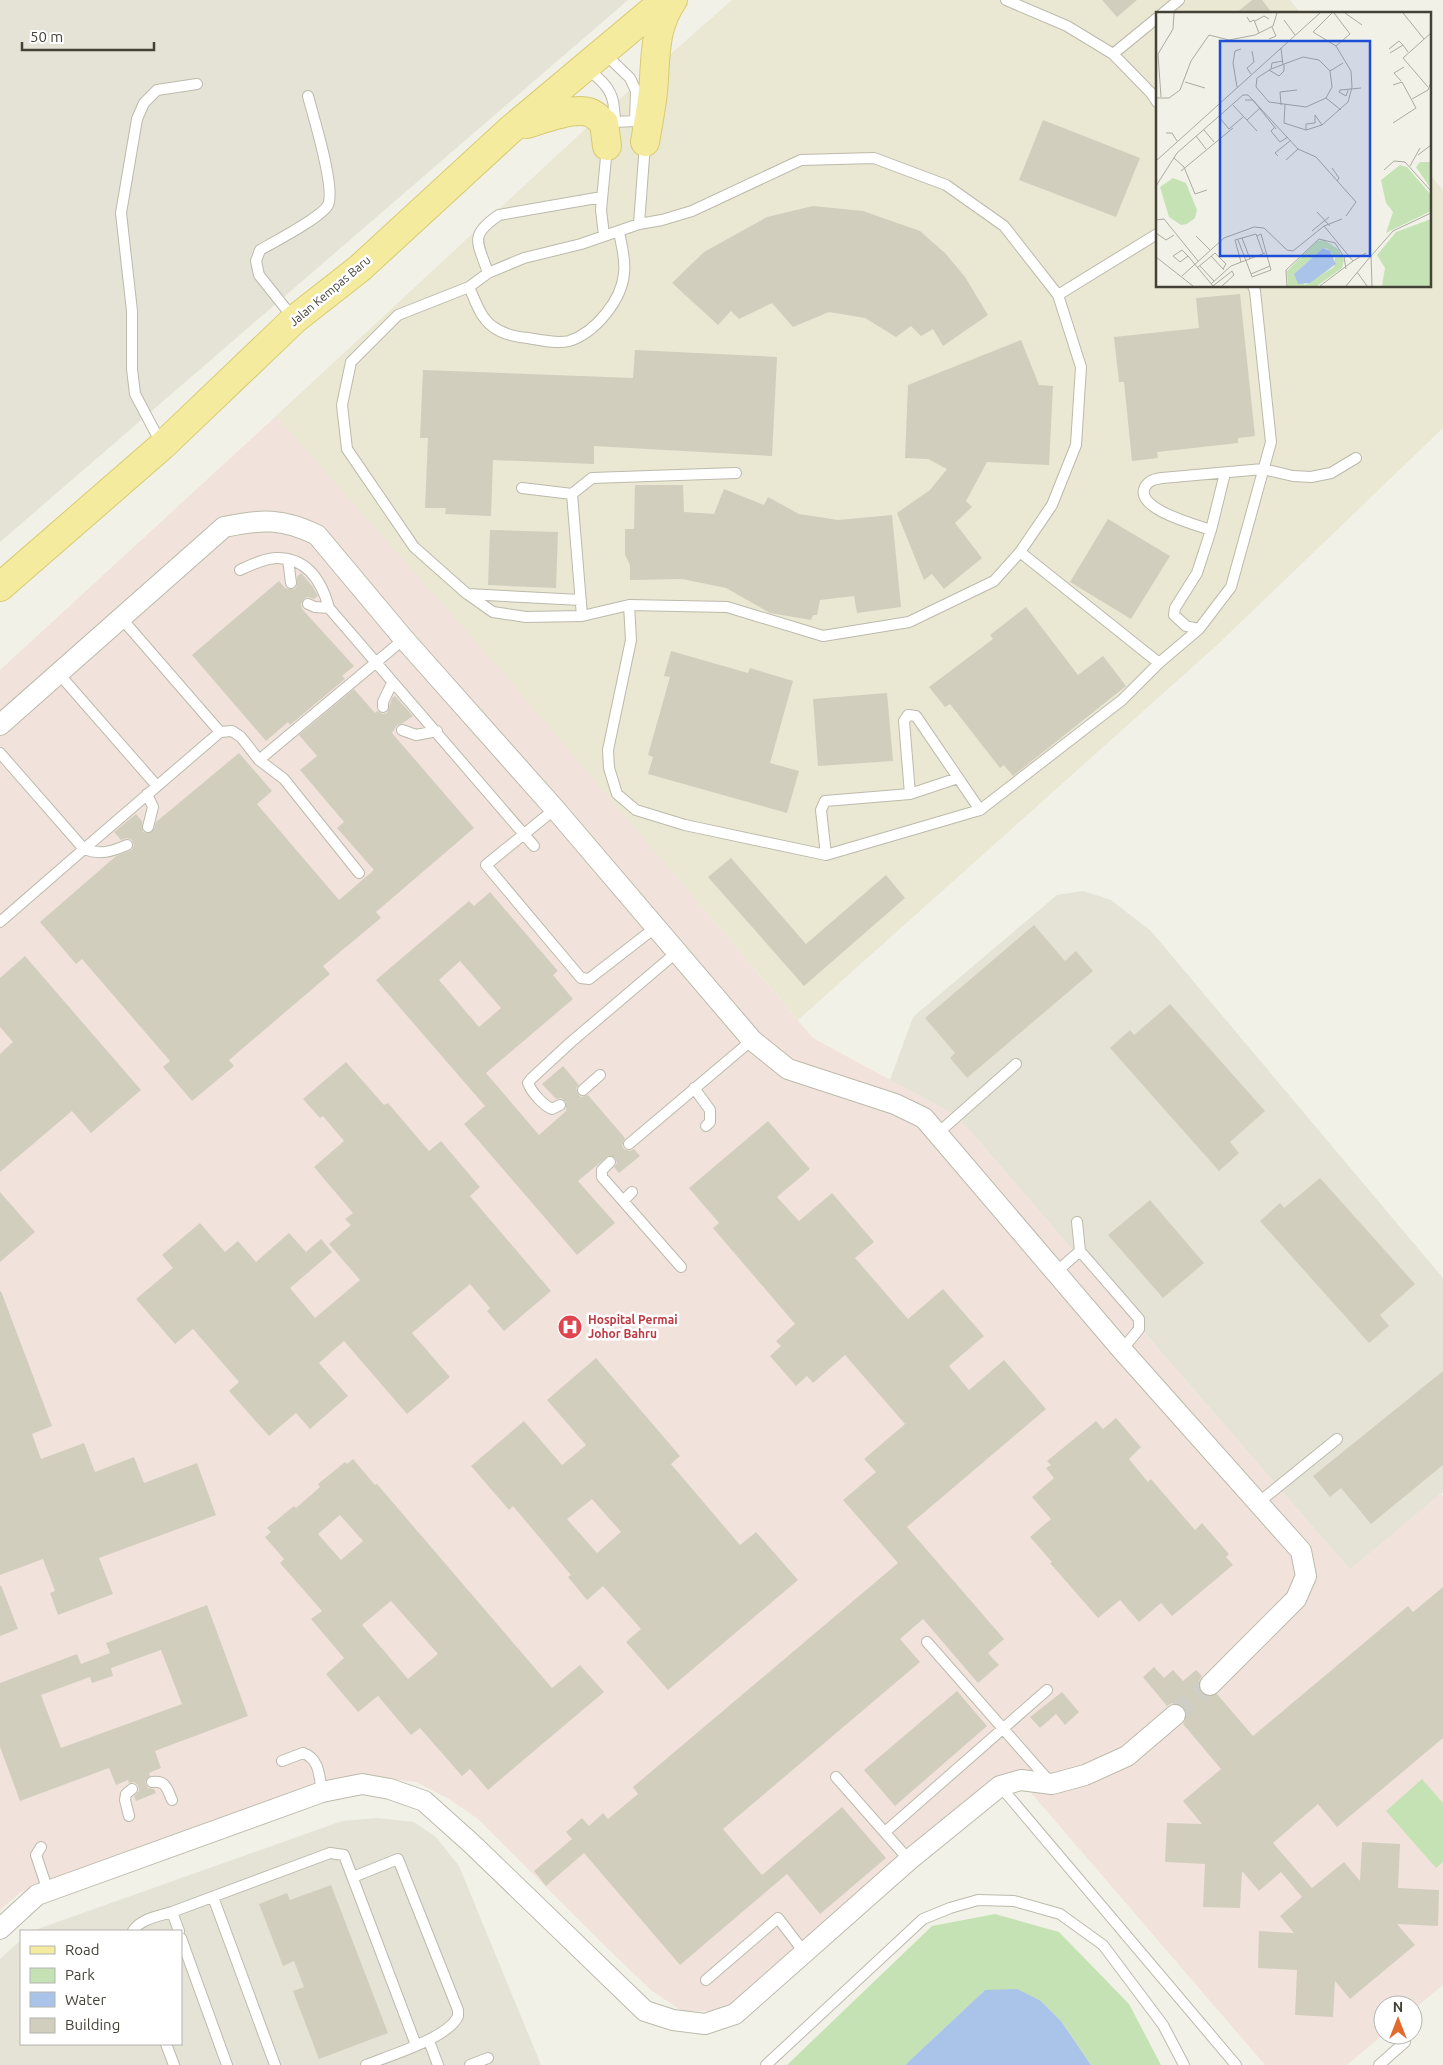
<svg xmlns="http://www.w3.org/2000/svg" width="1443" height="2065" font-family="Ubuntu,sans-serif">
<rect width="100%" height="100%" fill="#f2f1e8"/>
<path fill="#e5e3d6" d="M0 0H628L0 542Z
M1083 891 1111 900 1151 931 1443 1278V1492L1350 1570 957 1116 890 1080 913 1017 1057 895Z
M378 1818 414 1822 436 1837 459 1866 541 2065H0V1959L21 1940V2044H181V1931H32L342 1821Z"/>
<path fill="#eae7d3" d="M732 0H1290L1301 14H1157V286H1429V173L1443 190V428L1216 646 798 1020 535 711 276 416 582 132Z"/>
<path fill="#f1e3dc" d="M276 416 494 662 813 1038 957 1116 1350 1570 1441 1493 1443 1496V1985L1413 2010V2005H1383V2035L1347 2065H1265L1020 1780 725 2011H682L652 1991 611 1952 478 1819 449 1799 416 1782 372 1777 321 1782 21 1892 0 1910V670Z"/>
<path fill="#c5e2b5" d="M1422 1779 1443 1803V1862L1436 1868 1386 1811Z
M995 1914 1059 1932 1129 2004 1161 2065H1091L1061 2021 1041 2001 985 1990 905 2065H787L932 1926Z"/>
<path fill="#aac4e9" d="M1017 1989 1041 2001 1061 2021 1091 2065H905L985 1990Z"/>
<path fill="#d2cebe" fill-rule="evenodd" d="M1102 0H1137L1117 17Z
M1252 0H1262L1273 14H1235Z
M1043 120 1140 158 1116 217 1019 180Z
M813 206 863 211 920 231 946 254 965 277 988 315 943 346 933 329 921 336 911 326 896 337 865 318 829 312 793 327 772 303 739 319 731 311 718 325 672 283 704 252 767 217Z
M1240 294 1255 436 1238 438V443L1157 452 1158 458 1132 461 1124 382H1119L1114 337 1199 328 1196 298Z
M1021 340 1039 385 1053 386 1049 465 987 462 966 501 972 507 955 523 982 558 944 589 932 574 924 580 897 513 930 490 947 469 928 459 905 458 908 385Z
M635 350 777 357 772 456 594 446V464L493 460 491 516 445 514 446 508H425L428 438H420L423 370 633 378Z
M635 485H683L684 512 714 514 724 489 764 505 768 497 799 514 838 520 892 515 901 607 857 613 854 596 820 600 817 615H813L811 620 770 613 726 588 682 579 630 580V565L625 555V529H634Z
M1108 519 1170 556 1131 619 1070 582Z
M490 530 558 532 556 588 488 585Z
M301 573 313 587 318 596 314 599 308 597 304 599 301 604 302 609 354 666 342 676 345 679 290 725 288 722 266 741 192 655 279 581 285 588 295 589 297 585V577Z
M1026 607 1078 675 1103 656 1126 686 1013 776 1004 765 1000 768 950 704 945 707 929 687 993 639 990 635Z
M671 651 748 673 750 668 793 681 770 763 799 771 787 813 648 774 653 757 648 755 670 677 664 676Z
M354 689 375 713 377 711 383 714 387 713 392 698 395 696 413 716 403 723 397 725 392 733 474 828 376 912 381 918 323 966 330 974 229 1060 234 1066 192 1101 163 1067 170 1061 82 959 76 964 40 922 116 856 132 850 134 845 132 840 127 838 121 840 114 832 136 814 142 821 143 832 150 833 154 829 156 822 239 753 272 791 257 804 339 900 374 870 337 828 344 822 300 770 317 756 299 735Z
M887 693 893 761 818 766 813 699Z
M731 858 806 944 886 875 905 898 804 986 708 877Z
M490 892 558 971 553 975 573 999 486 1073 539 1135 566 1111V1102L561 1098 556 1099 542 1084 563 1066 579 1085 576 1088 578 1094 581 1097 588 1095 625 1138 622 1145 624 1149 630 1151 634 1149 640 1156 619 1173 614 1167 617 1163 615 1158 608 1156 578 1181 615 1223 577 1255 464 1124 485 1106 376 980 469 901 474 906ZM460 961 501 1008 479 1027 439 980Z
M1034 925 1065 961 1076 951 1093 971 967 1078 950 1058 955 1053 925 1018Z
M25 956 141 1090 91 1133 72 1111 0 1172V1054L13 1042 0 1027V978Z
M1170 1004 1265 1111 1230 1142 1239 1153 1219 1171 1110 1048 1130 1030 1134 1035Z
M346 1062 384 1105 388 1103 429 1151 441 1141 480 1187 470 1196 551 1291 504 1331 487 1311 490 1308 470 1284 412 1333 450 1377 407 1414 344 1341 319 1363 348 1396 310 1429 296 1413 269 1436 229 1391 239 1382 193 1329 175 1344 136 1299 173 1268 162 1255 200 1223 225 1252 238 1241 256 1262 289 1233 306 1252 321 1239 332 1252 290 1288 315 1318 360 1280 329 1244 351 1225 345 1219 353 1213 314 1167 344 1141 323 1116 320 1118 303 1099Z
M768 1121 810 1169 777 1197 799 1221 832 1193 874 1242 855 1258 908 1319 943 1289 984 1336 949 1366 969 1390 1004 1360 1046 1409 907 1527 1004 1639 988 1653 999 1665 978 1683 923 1619 900 1639 920 1662 723 1829 762 1875 842 1807 886 1858 820 1914 787 1874 680 1965 584 1853 546 1886 534 1871 572 1839 566 1832 582 1818 589 1826 603 1813 608 1819 638 1794 633 1787 898 1563 843 1500 876 1472 864 1459 905 1424 845 1355 813 1383 807 1376 796 1386 770 1356 781 1346 776 1341 795 1324 713 1228 719 1223 689 1188Z
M1320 1178 1415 1284 1380 1315 1389 1326 1369 1343 1260 1221 1280 1203 1284 1208Z
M0 1192 35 1232 0 1262Z
M1150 1200 1204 1263 1163 1298 1108 1235Z
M1 1291 52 1426 32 1434 41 1459 84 1443 95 1472 134 1457 144 1483 197 1463 216 1515 99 1558 113 1594 58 1615 50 1593 55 1591 43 1559 0 1575V1292Z
M596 1358 680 1456 671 1464 740 1545 756 1532 798 1580 668 1690 626 1642 641 1629 603 1586 587 1600 568 1577 571 1575 513 1506 509 1510 471 1466 524 1421 562 1465 586 1445 547 1400ZM592 1499 621 1532 597 1553 567 1519Z
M1443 1371V1465L1371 1524 1341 1488 1330 1497 1313 1476Z
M1116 1418 1141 1447 1129 1459 1148 1482 1151 1479 1195 1530 1202 1523 1229 1554 1226 1557 1233 1565 1172 1616 1161 1603 1139 1622 1120 1600 1098 1618 1050 1563 1052 1562 1030 1537 1051 1519 1032 1497 1054 1478 1046 1468 1051 1465 1047 1461 1096 1421 1103 1429Z
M353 1459 375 1485 377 1484 552 1688 580 1665 604 1692 488 1790 470 1769 462 1776 420 1728 411 1735 378 1696 358 1712 326 1674 344 1658 311 1619 322 1611 280 1563 284 1559 265 1537 271 1532 267 1528 294 1506 296 1508 320 1487 318 1484 345 1462 347 1464ZM340 1515 363 1541 341 1560 318 1534ZM391 1601 438 1654 408 1679 362 1625Z
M1 1585 18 1629 0 1636V1586Z
M1443 1587V1738L1337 1827 1318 1804 1273 1843 1312 1888 1344 1862 1360 1881 1362 1842 1400 1844 1398 1888 1439 1890 1438 1926 1397 1924 1415 1945 1350 1999 1335 1981 1333 2017 1295 2015 1297 1970 1258 1968 1259 1931 1294 1933 1280 1916 1302 1897 1281 1872 1259 1891 1242 1871 1240 1908 1203 1907 1205 1864 1165 1862 1167 1823 1202 1824 1183 1801 1221 1769 1183 1724 1186 1718 1184 1708 1178 1704 1172 1703 1167 1706 1143 1677 1154 1667 1164 1678 1173 1670 1183 1681 1196 1670 1202 1676 1198 1682 1201 1693 1207 1697 1217 1694 1253 1736 1408 1606 1413 1612Z
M207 1605 248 1716 155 1751 161 1768 149 1773 150 1776 145 1782 148 1788 154 1789 156 1793 136 1801 134 1796 139 1791 138 1785 134 1782 129 1783 128 1780 116 1785 109 1768 20 1801 0 1747V1683L77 1654 81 1664 110 1653 106 1643ZM161 1650 182 1704 61 1748 41 1695 90 1677 92 1683 113 1676 111 1668Z
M957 1691 987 1726 895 1806 864 1770Z
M1062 1692 1079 1712 1065 1725 1056 1714 1040 1728 1030 1717Z
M331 1885 388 2033 319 2059 293 1991 304 1987 294 1961 283 1966 259 1904 287 1893 290 1900Z"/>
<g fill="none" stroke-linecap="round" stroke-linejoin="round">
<path stroke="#cfcec5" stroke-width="20" stroke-dasharray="20 10" stroke-linecap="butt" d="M1175 1715 1210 1685"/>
<defs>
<path id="lane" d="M1006 0 1067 26 1113 54
M1162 14 1179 0
M1157 18 1113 54 1151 93 1157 102
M604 53 630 78 636 91 635 121
M586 67C601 81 613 88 614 109 615 117 616 121 611 128
M615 122 635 121 643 124V127
M874 158 946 185 1004 226 1058 295 1081 367 1076 445 1052 505 1020 552 994 581 909 622 823 636 727 607 629 605 582 616 526 617 493 612 466 593 414 547 347 449 342 405 351 362 398 315 469 287 488 273 524 258 581 244 639 224 662 220 692 211 801 160Z
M639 224 645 144
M604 235 601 210 607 147
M488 273C478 242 468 236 499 215L602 197
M469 287C475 300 480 317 492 326 502 334 516 337 528 338 540 340 557 344 569 341 595 333 622 300 624 273 626 260 621 244 619 231
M1058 295 1157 234
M294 319 259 275 256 261 260 250C274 242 322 217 328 205 336 188 313 116 308 96
M162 445 135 394 132 369V311L121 213 137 119 144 103 157 90 197 84
M1225 473 1211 530C1197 525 1134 509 1145 487 1149 480 1155 479 1162 478L1263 469 1293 476 1311 477 1331 473 1356 458
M522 488 572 494
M1020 552 1159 663
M288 559 291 583
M240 570C251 565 265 558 277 558 308 558 322 582 329 608L534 846
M467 594 581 600
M308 604 315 607 329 608
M629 605 631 640 608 750 609 768 617 794 636 810 685 825 826 855 980 810 1122 700 1159 663 1199 629 1231 587 1271 442 1255 291 1253 286
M582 616 572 494 592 478 736 473
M122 619 220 732
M1199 629 1186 626 1174 615 1175 608 1197 573 1211 530
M59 674 157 786
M383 707V702L392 683
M402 730 416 735 437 731
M0 753 84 849 220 732 232 731 241 737 259 760 284 779 359 873
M259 760 404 639
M147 794 153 807 148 827
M910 794 904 721 908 715 916 716 980 810
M555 809 486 865 581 978 589 979 656 927
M826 855 821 810 825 801 910 794 958 778
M0 922 84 849C100 855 111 852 127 845
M694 1088 710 1110V1122L706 1126
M583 1090 600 1075
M560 1105 552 1109C543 1105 532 1093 528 1083L531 1079 571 1042 677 952
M938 1133 1016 1064
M629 1144 752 1040
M610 1162 602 1170V1177L681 1267
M623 1201 632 1192
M1077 1222 1080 1251 1139 1319V1329L1122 1350
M1056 1272 1080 1251
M1258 1503 1337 1439
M927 1642 1050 1782
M282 1761 303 1753C320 1759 319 1776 322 1792
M836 1777 909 1860
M152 1782C166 1780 167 1789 172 1800
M1000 1786 1236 2065
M129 1816 125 1800 126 1794 132 1789
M885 1832 1047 1690
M41 1847 36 1855 48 1891
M353 1877 398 1859 458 2010V2016C449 2038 388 2056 366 2065
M213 1897 275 2065
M172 1912 179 1931
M133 1931C140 1919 159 1916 172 1912L330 1853 344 1855 416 2045
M181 1938 227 2065
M706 1980 778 1918 804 1952
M429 2041 438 2065
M166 2044 174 2065
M470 2065 488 2058
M766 2065 923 1919 950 1908 978 1900 1014 1901 1060 1914 1103 1945 1163 2025 1184 2065
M1379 2065 1405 2042"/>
<path id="street" d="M0 725 224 527C261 519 283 518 317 535L404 639 555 809 752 1040 788 1069 895 1104 924 1118 1122 1350 1301 1551 1306 1576 1296 1599 1210 1685
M0 1929 37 1895 322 1792 362 1784 390 1789 424 1801 472 1844 645 2011 673 2020 705 2024 735 2014 909 1860 1000 1786 1021 1780 1052 1784 1085 1775 1127 1756 1175 1715"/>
<path id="primary" d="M527 124C543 119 575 106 591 113 596 115 600 120 604 123L607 146
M645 142C648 125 651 109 653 92 656 60 653 28 673 0
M0 587 162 446 295 319 360 268 510 130 665 0"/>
</defs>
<use href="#lane" stroke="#bcbaab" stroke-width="12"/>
<use href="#street" stroke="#bcbaab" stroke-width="22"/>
<use href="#primary" stroke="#d7cb71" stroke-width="30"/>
<use href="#lane" stroke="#fff" stroke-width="10"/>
<use href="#street" stroke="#fff" stroke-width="20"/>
<use href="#primary" stroke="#f4eb9f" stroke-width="28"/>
</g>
<defs>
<symbol id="hospital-disc" viewBox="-11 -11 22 22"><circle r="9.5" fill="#e0444e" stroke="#fff"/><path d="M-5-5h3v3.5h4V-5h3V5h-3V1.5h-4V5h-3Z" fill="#fff"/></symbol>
</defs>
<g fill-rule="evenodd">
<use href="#hospital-disc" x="556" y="1313" width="28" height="28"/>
</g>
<g text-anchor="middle" stroke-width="5" stroke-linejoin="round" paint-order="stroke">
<g font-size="12" fill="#444237" stroke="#fff">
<text transform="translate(330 291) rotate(-40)" y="4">Jalan Kempas Baru</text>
</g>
<g font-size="12" font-weight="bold" fill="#be3a42" stroke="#fff" text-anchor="start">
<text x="588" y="1324">Hospital Permai<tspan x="588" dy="14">Johor Bahru</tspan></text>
</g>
</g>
<g transform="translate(1156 12)">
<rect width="275" height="275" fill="#f2f1e8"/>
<path d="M264 150H275V177L260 155ZM244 153 251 155 275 183V199L230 221 237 200 230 191 225 168ZM17 166 30 171 41 198 39 206 31 212 25 213 13 205 4 175ZM275 207V274H226L229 256 221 243 240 220ZM168 228 182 237 188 248 186 256 161 274H132L131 259 161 229ZM167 236 172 237 179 246 178 255 149 273 138 262Z" fill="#c5e2b5" fill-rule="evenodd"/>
<path d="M167 236 174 239 180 252 154 271 142 272 138 262Z" fill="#aac4e9"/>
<path fill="none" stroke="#acaba1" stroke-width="1" d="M176 1 157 20 180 34M189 1 206 13M247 1 268 27M91 5 94 10 98 8 103 21M128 8 139 23M99 9 108 4 113 7M113 27 120 24 116 15M125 36 127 53M233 37 243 29 247 33M234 41 247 33 252 40M147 45 163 48 174 59 176 75 170 86 150 95 113 90 100 75 101 66 115 57ZM115 57 116 51 127 49M113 58 123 64 128 59V53M174 59 187 51M95 62 91 56 98 50 96 39M245 69 238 61 248 55M29 70 49 76M237 73 246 70 260 96 237 111M81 75 77 51 79 39 85 37M272 75 247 46 275 21M192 78 190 84 183 80 184 78 205 76M5 85 2 42 17 17 18 1M0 86H13L24 78 35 49 53 23 73 28 99 23 117 14 121 1M170 86 185 98M256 87 272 78 275 70M89 88H97L120 117M129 92 128 111 150 118 166 113 192 90 196 75 195 59 180 34 194 22 178 1M77 93 101 119M125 93 124 80 141 78M63 105 73 117 87 105M91 108 104 96M159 111V103L166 113M119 115 115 119 124 130 132 125M48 118 58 130M150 118V112L159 111M10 121H16L21 129M40 124 50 137M262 143 275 133M122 144 119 141 135 128M18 146 28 155 39 182 51 178M130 148 142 137M0 149 164 1M254 154 264 136M176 156 183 166 181 169M228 158 238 149 249 150 275 179M25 159 77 116M0 174 21 141 87 83H92L142 137 160 145 200 190 190 204M161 200 174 214M0 208 8 207 42 249M168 214 197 249 210 241M156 219 173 205M0 221 10 228 18 223M40 224 54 238M101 224 105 222 115 258 96 265 95 262 114 254M86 226 94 247M82 228 95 262M32 244 24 250 17 244 26 238 32 244 57 274M55 244 68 258M0 245 37 274M85 250 79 228 100 222 107 241M44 254 58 269M41 256 59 241 70 252 67 257M201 260 211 274M26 264 68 226 98 215 108 216 131 238 137 239 168 214 186 207M55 272 75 254 109 241M57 274 76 259 78 263 66 274M131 274 130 258 163 227 179 231 188 245 190 257M164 274 197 249M190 274 214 245M216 274 215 244 237 219 275 201"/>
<path fill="#1d4ed8" fill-opacity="0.15" stroke="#1d4ed8" stroke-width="2.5" d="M64 29H214V244H64Z"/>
<rect width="275" height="275" fill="none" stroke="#444237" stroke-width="2.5"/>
</g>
<rect x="20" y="1930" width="162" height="115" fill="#ffffff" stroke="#b4b3af"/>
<rect x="30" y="1946" width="25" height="8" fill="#f4eb9f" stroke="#b4b3af"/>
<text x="65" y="1955" font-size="15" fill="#444237">Road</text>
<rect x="30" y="1968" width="25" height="15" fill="#c5e2b5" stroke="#b4b3af"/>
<text x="65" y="1980" font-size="15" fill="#444237">Park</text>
<rect x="30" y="1992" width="25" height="15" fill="#aac4e9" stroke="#b4b3af"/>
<text x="65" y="2005" font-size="15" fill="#444237">Water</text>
<rect x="30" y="2018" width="25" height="15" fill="#d2cebe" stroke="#b4b3af"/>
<text x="65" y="2030" font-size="15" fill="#444237">Building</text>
<g transform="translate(1398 2020)"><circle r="24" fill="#ffffff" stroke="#b4b3af"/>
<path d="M0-4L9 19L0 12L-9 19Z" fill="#e36a2d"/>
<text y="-8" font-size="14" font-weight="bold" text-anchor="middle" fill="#444237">N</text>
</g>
<path d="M22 42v8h132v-8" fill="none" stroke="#444237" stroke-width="2.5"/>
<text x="30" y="42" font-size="15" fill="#444237" stroke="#ffffff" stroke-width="4" paint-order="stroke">50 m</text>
</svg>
